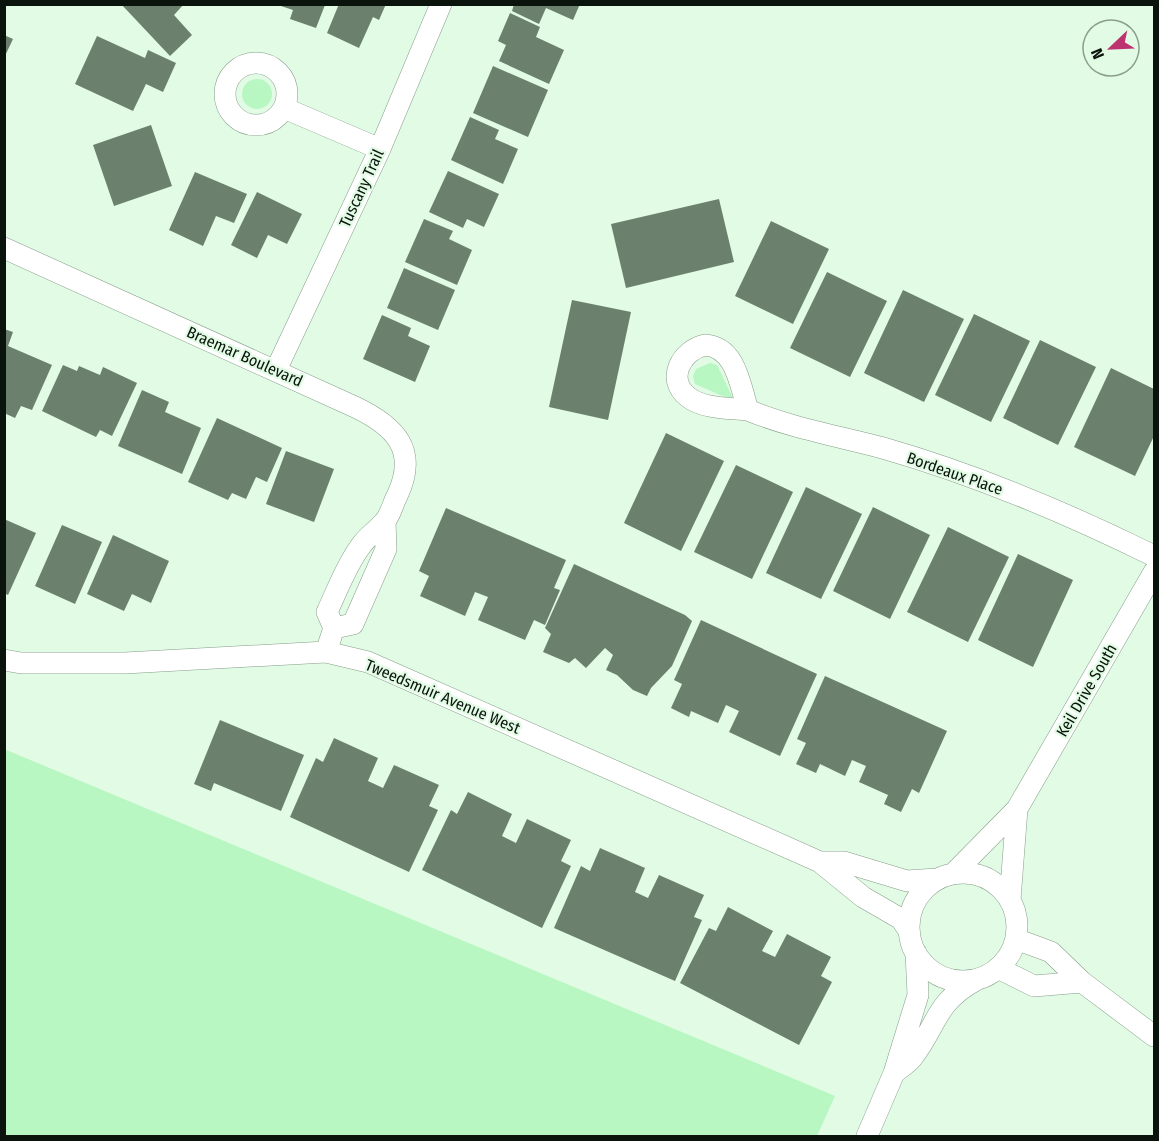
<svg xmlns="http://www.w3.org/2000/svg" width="1159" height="1141" font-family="'Fira Sans Condensed',sans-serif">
<rect width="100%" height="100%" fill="#e1fbe4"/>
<path fill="#b8f7c1" d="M242 94a15 15 0 1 1 30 0a15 15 0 1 1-30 0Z
M710 363 717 365 732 396V400L695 384 693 376 696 369Z
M4 749 835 1096 817 1136H5Z"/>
<path fill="#6b816e" d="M121 4H184L174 15 192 35 170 56Z
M339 4H386L379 20 373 17 359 48 327 33Z
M514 4H580L573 20 546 8 539 24 512 11Z
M278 5H325L316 28 290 19 293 10Z
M510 13 540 27 536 37 564 50 549 84 499 61 506 45 498 41Z
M4 35 13 39 4 58Z
M97 36 145 58 148 50 176 63 163 92 146 84 133 111 75 84Z
M493 66 548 90 528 137 473 113Z
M470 117 499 130 495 139 518 149 503 184 451 160Z
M151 125 172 186 114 206 93 145Z
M448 171 499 194 484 227 467 219 463 228 429 212Z
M195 172 247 194 234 223 216 216 203 246 169 230Z
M257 192 302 214 287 244 268 235 257 258 231 245Z
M719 199 734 262 626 288 611 224Z
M424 219 453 231 449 239 472 250 457 285 405 262Z
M771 221 829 249 793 324 735 296Z
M404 268 455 290 438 330 387 308Z
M827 272 887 301 850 377 790 348Z
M903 290 964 319 924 402 864 373Z
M572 300 631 312 608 420 549 407Z
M974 314 1030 341 991 422 935 395Z
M382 315 411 328 408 336 430 346 415 382 363 359Z
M4 329 13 332 8 346 52 365 32 410 21 406 15 418 4 413Z
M1040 340 1096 367 1058 445 1003 418Z
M63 365 77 371 79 366 100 375 103 367 137 383 112 436 100 430 96 437 42 411Z
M1111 368 1154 389V436L1135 476 1074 447Z
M142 390 169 402 165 412 201 428 182 474 118 446Z
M217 418 282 448 267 482 256 477 246 499 232 493 228 500 188 482Z
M666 433 724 461 681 551 624 523Z
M286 451 334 469 314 522 266 504Z
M736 465 793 492 752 579 694 552Z
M806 487 862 514 821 599 766 573Z
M873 507 930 535 890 619 833 591Z
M446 508 566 560 554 588 560 590 545 625 534 620 525 640 478 620 488 597 475 592 465 616 420 596 429 576 419 571Z
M4 519 36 533 8 595 4 593Z
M62 525 102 542 75 604 35 586Z
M948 527 1009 557 968 642 907 612Z
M113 535 169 561 151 603 132 594 124 611 87 594Z
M1018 554 1073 580 1033 667 978 640Z
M574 564 685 615 692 621 672 666 651 688 647 696 633 690 617 675 606 670 613 655 605 648 586 668 575 658 569 663 543 652 551 634 545 628Z
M701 620 817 674 780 756 729 732 739 711 726 705 718 723 691 711 689 717 671 708 682 684 674 680Z
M825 676 947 731 919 793 912 789 901 812 884 804 888 795 859 782 866 766 852 760 845 776 820 764 816 773 796 764 806 743 797 739Z
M220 720 304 755 281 811 214 783 211 791 194 784Z
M334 738 378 758 368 781 383 788 394 765 439 785 429 806 438 810 409 872 290 817 316 758 323 762Z
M468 792 512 814 502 836 516 843 527 819 571 840 561 861 571 866 542 928 422 870 451 810 457 814Z
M600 848 645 868 635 892 648 898 659 875 704 895 694 917 702 920 675 981 554 928 581 866 590 871Z
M728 907 773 931 762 951 775 957 787 934 831 957 821 976 832 982 799 1045 680 983 709 928 716 931Z"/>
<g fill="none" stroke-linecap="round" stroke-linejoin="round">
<defs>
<path id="minor" d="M225 94a31 31 0 1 1 62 0a31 31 0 1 1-62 0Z
M284 108 380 149
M4 248 355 407C395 426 419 450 397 496 393 503 391 514 385 521 378 530 367 536 360 547 346 566 337 591 327 612L334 628 326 652
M705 345C736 347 740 385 748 410 730 408 703 409 688 397 665 379 682 350 705 345Z
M276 370 380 149 441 4
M748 410C791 428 838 436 883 448 977 475 1067 513 1154 556
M334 628 353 624 386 549 385 521
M4 660 21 663H125L326 652 368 662 820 862 863 897 901 919 909 931
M820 862H844L907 881 937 879
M909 927a54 54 0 1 1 108 0a54 54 0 1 1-108 0Z
M953 874 1017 809 1154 572
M1010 900 1017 809
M1016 939 1051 952 1082 982 1154 1036
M998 968 1034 986 1082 982
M894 1073C900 1068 907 1064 912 1058 938 1025 934 1003 976 980
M867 1136 894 1073 918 995 916 953"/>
</defs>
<use href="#minor" stroke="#869d89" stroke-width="22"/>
<use href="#minor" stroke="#fff" stroke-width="21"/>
</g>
<g text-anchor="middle" stroke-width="4.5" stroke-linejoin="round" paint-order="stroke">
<g font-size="16" fill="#0a130c" stroke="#e1fbe4">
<text transform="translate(361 188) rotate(-65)" y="6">Tuscany Trail</text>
<text transform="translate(245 356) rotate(24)" y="6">Braemar Boulevard</text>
<text transform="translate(955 473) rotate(19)" y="6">Bordeaux Place</text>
<text transform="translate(1086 690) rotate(-60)" y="6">Keil Drive South</text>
<text transform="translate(443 696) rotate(23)" y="6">Tweedsmuir Avenue West</text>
</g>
</g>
<rect width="1159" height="1141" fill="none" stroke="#0a130c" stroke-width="12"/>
<g transform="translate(1111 48) rotate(247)"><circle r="28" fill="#e1fbe4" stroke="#8b9e8e" stroke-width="1.5"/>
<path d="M0-4.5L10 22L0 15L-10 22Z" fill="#bd336f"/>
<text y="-9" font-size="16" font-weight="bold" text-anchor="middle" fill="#0a130c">N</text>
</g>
</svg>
